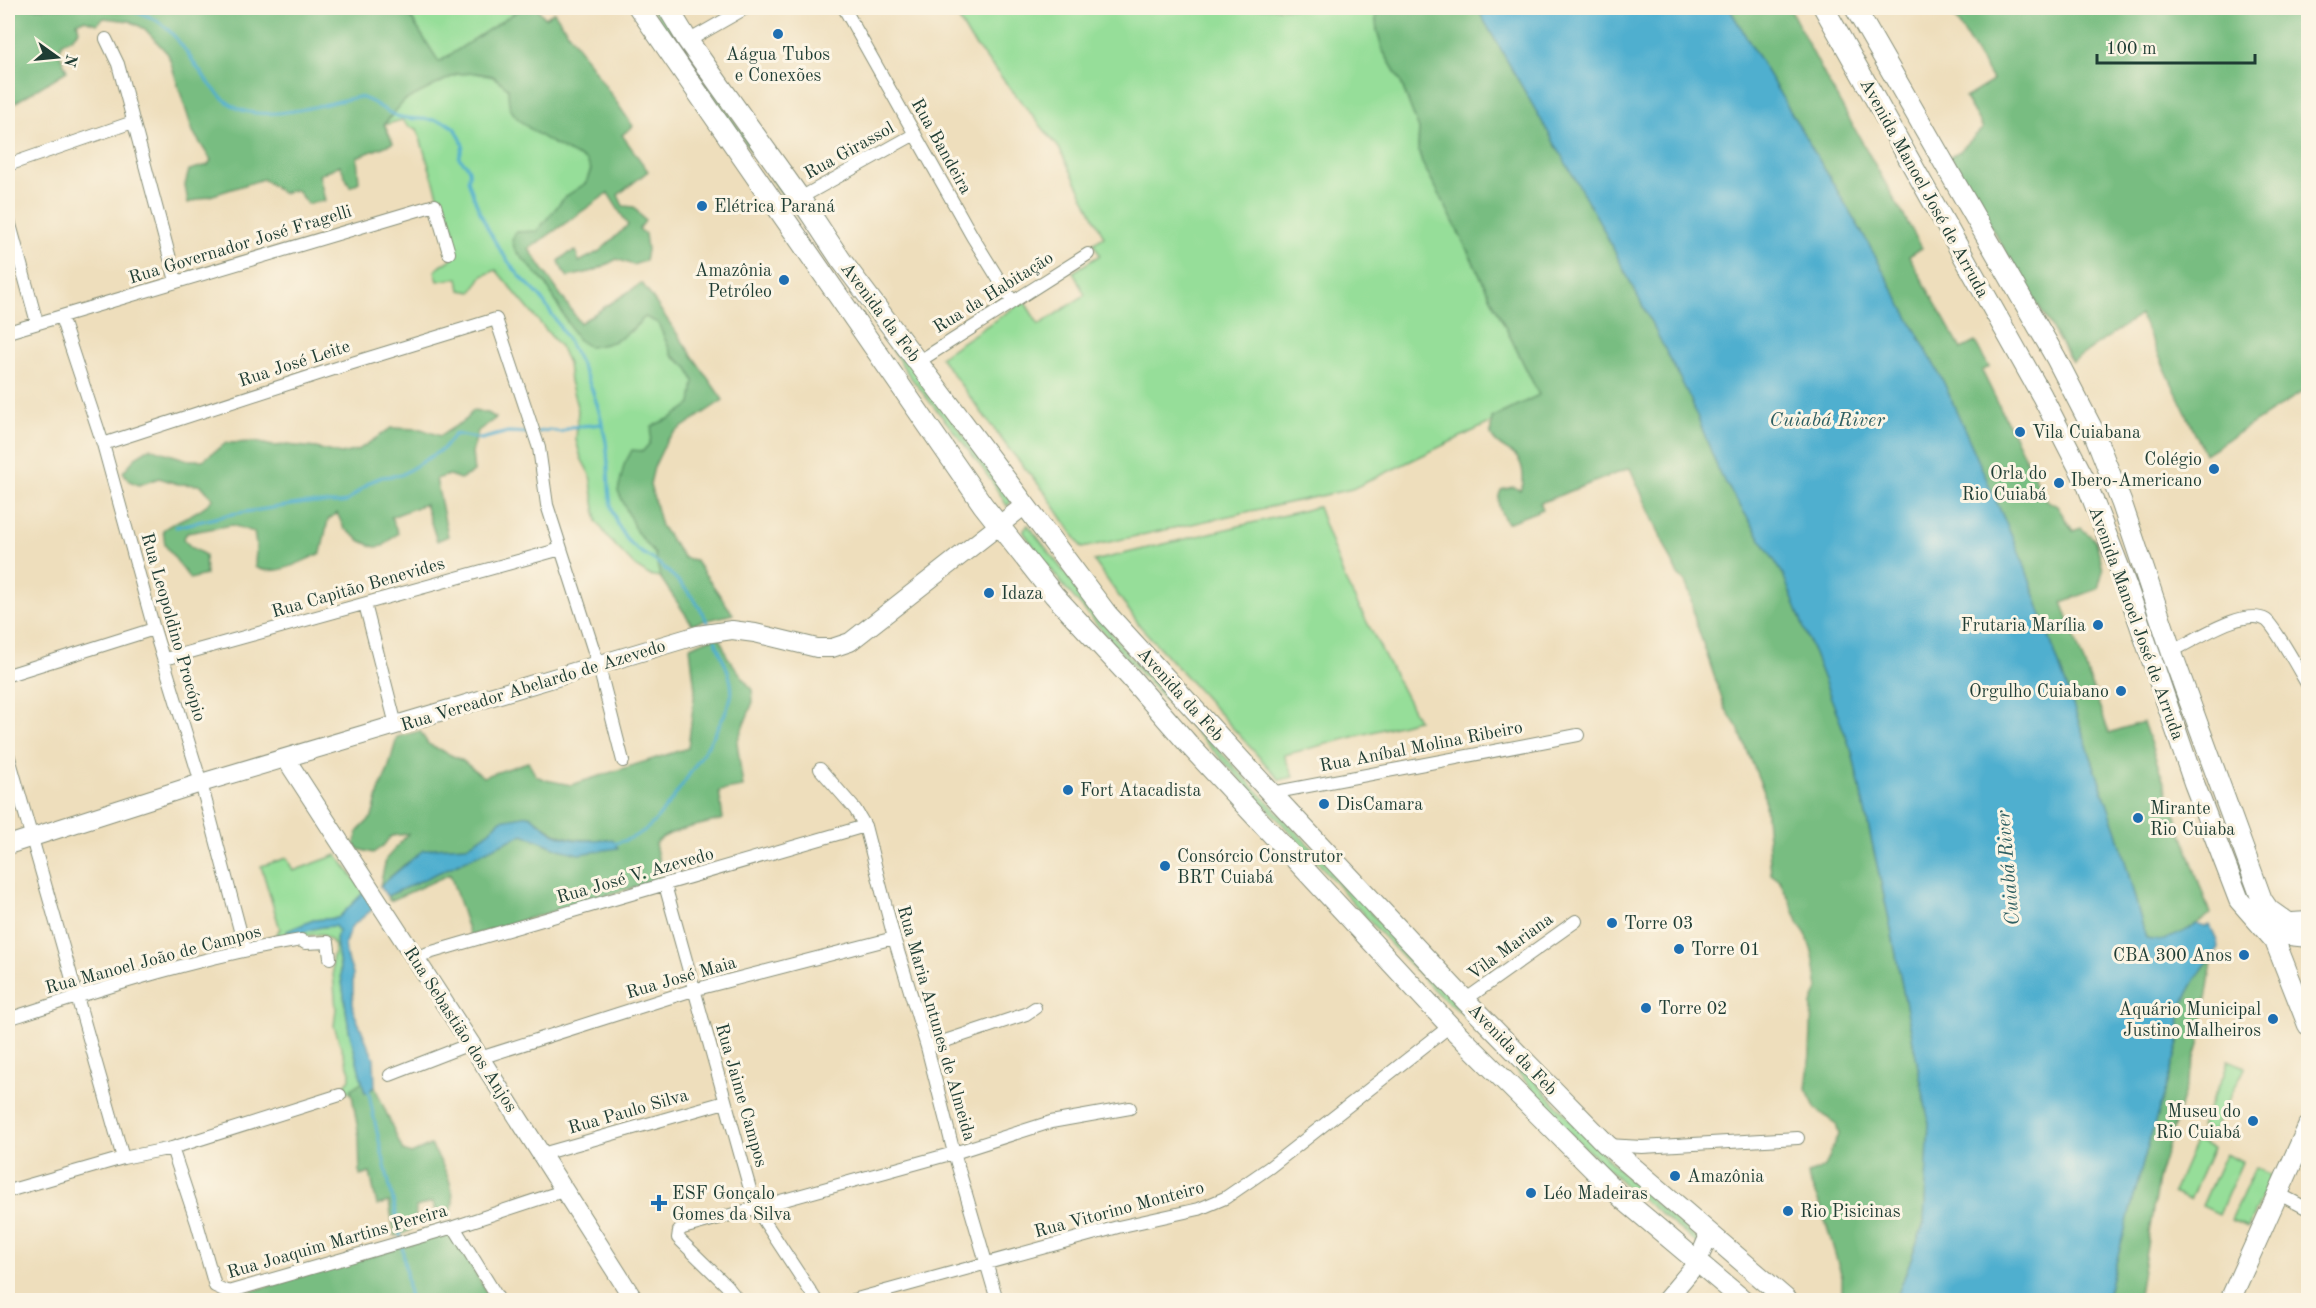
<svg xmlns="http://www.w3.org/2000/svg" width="2316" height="1308" font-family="'Old Standard TT',serif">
<rect width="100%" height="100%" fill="#fcf5e5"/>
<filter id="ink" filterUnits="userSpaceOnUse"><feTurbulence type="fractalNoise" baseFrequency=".0167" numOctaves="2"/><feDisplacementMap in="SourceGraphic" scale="12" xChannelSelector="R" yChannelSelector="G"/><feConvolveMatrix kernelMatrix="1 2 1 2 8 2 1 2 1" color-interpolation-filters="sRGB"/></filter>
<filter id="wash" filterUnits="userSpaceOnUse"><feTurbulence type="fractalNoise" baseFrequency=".008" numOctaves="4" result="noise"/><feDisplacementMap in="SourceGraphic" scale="24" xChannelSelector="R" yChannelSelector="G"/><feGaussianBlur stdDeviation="1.35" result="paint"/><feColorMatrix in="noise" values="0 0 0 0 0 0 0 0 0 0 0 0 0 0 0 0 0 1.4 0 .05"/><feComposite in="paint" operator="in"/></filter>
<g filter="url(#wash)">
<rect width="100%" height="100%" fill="#eedebc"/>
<path fill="#96de99" stroke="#5a8e66" stroke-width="1.5" d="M423 8H522L439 63 409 14Z
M651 8H658L763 164 1012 501 1007 506C981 460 944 421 912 379 896 358 885 335 869 314 795 213 722 111 651 8Z
M952 8H1375L1377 30 1383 51 1400 80 1419 129 1418 147 1422 163 1441 197 1539 395 1492 418V422L1352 489 1082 548 1044 491 1009 449 940 357 1024 301 1039 325 1085 295 1073 272 1100 255 1093 243 1104 237 1059 148 971 40Z
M476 73 493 77 508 88 510 108C536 130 554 147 586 160L591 169 586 183 565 197 537 232H517L516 250 546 284 568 324 630 332 645 317 658 322 672 355 688 368 694 381 692 404 671 418 653 426 650 443 643 451 636 531 655 554 660 577 649 575 635 566 610 540 597 522 590 475 581 458 576 440 578 410 570 381 568 363 561 348 496 270 482 276 472 292 460 290 458 278 438 281 435 271C442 264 449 262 456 255L453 228 448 212 440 201 417 129 409 127 402 120 384 125 404 101 457 74Z
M1318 507 1345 580 1418 720 1284 755 1293 777 1280 780 1140 626 1094 561Z
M1028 525 1129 656 1361 900C1402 955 1455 999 1502 1047 1546 1092 1586 1139 1631 1182 1653 1203 1677 1222 1700 1241L1699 1245 1624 1184 1560 1124 1533 1089 1505 1058 1463 1014 1438 994 1381 934 1307 850 1126 658 1062 584 1024 533V529Z
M337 855 364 892 338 918 313 920 290 938C306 930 318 926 336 926L338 930 336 940 349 1030 363 1081 351 1089 352 1094 346 1090 345 1085 350 1079V1072L334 1026 336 1009 332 961 335 946 331 940 321 934 279 939 276 934 280 929 261 866 287 858 293 871Z
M2228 1060 2245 1067 2213 1132 2200 1126 2224 1075Z
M2196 1140 2213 1148 2190 1200 2173 1193Z
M2225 1154 2242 1162 2219 1214 2202 1206Z
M2255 1168 2271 1175 2248 1227 2231 1220Z"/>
<path fill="#78bd81" stroke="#4c7d5a" stroke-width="1.5" d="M8 8H423L409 15 439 62 522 8H537L545 18 554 12 633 126 622 135 648 171 618 195 623 206 634 207 645 221 639 229 645 234 647 250 645 261 633 265 617 259 594 271 568 277 563 271 559 261 567 254 576 251 579 262 600 251 628 225 608 193 529 249 580 323 642 283 723 400 675 432 667 440 654 467 650 484 661 526 684 558 695 560 733 614 692 624 660 577 655 554 636 531 618 491 624 465 632 450 643 451 650 443 652 426 671 418 691 404 694 381 688 368 672 355 658 323 645 317C624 337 620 343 589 347L577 339 546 284 515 250 512 240 516 232 537 231 565 197 586 183 591 169 586 160C567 152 516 126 510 107 508 101 508 94 508 88L493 76 476 73 457 74 404 101 384 124 393 143 357 157 359 182 350 187 340 165 319 175 325 201 307 204 297 190 282 193 263 179 188 203 185 185 189 170 208 165 211 160 193 132 168 54 145 29 130 21 104 18 97 24 84 20 77 22 79 30 72 38 62 43 59 52 67 71 8 107Z
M1375 8H1477L1598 219 1690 398 1720 474 1783 574 1852 752 1889 919 1929 1123 1924 1223 1896 1300H1842V1277L1821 1207 1809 1180 1808 1174C1837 1165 1824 1156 1839 1134L1836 1124 1816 1109 1806 1089 1810 1054 1812 1004 1818 989 1813 955 1806 934 1799 924 1789 899 1779 880 1771 874 1764 792 1738 728 1725 708 1695 620 1690 594 1685 582 1678 575 1630 468 1540 503 1543 509 1507 523C1500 512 1495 502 1501 490L1513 487 1520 490C1524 485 1523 482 1523 476 1522 448 1502 454 1492 437 1489 432 1492 424 1492 418L1539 395 1441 197 1422 163 1418 147 1419 129 1400 80 1383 51 1377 30Z
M1729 8 1790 9 1826 78 1922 248 1909 256 1961 349 1975 342 1989 367 1982 371 2046 500 2057 506 2073 531 2081 528 2096 541 2103 570 2098 589 2062 602 2109 733 2143 722 2210 914C2192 927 2170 945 2146 939L2117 832 2024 564 1944 383 1863 234Z
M1949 8H2308V388L2205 454 2140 315 2072 362 1949 157 1960 151 1983 128 1965 98 1993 81Z
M472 411 488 413 496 418 478 431 472 453 474 472 460 479 449 475 436 479 448 536 437 541 425 504 391 517 398 533 383 546 375 547 361 541 344 528 337 513 328 520 321 553C302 561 275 578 255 567L256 545 254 532 232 525 187 533 183 539 191 547 205 555 206 575 190 579 165 545 163 530C179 518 199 514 213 499L201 485 178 484 159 478 139 485 129 481 123 472 137 456 150 448 188 460H203L226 443 255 442 273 446 287 445 316 448 341 454 358 450 391 428 421 429 440 436 467 419Z
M719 635 727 656 752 690 753 702 737 742 743 787 719 791 723 819C704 825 665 830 655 844L662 875 635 887 470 936 450 874 390 901 387 896 523 834 559 849 614 840C584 840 563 843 540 822L501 820 484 836 467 846 435 848 405 864 380 886 386 859 408 834 391 836 383 846 373 853 358 849 355 844 358 831 372 817 380 788 388 770 397 737 420 731 428 744 463 761 483 777 528 762 536 776 546 780 571 785 688 748 695 690 690 647Z
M2215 954 2212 962 2199 1044 2158 1179 2138 1300H2106L2146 1152 2179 1044 2180 1008 2195 980Z
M363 1081 365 1093 375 1087 403 1151 411 1154 431 1145C442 1163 467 1203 443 1221L438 1220 433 1202 416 1207C415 1229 416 1230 395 1236L389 1202 377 1205 370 1173 360 1176 359 1136 351 1089Z
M452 1232 491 1300H221Z"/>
<path fill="#50afcf" stroke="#387682" stroke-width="1.5" d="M1477 8H1729L1863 234 1944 383 2024 564 2117 832 2146 939C2162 943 2183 934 2196 924L2205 927 2210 925 2217 940 2218 948 2195 980 2180 1007 2179 1043 2146 1152 2106 1300H1896L1924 1223 1929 1123 1889 919 1852 752 1783 574 1720 474 1690 398 1598 219Z
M529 815C537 820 544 827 552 832 570 843 593 840 613 840L618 848 579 854 559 849 523 834 387 896 380 886 422 851 435 848 467 846 484 836 501 820Z
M364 892 374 908 351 927 345 943 346 954 353 974V1010L374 1059 375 1087 365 1093 349 1030 336 940 338 930 335 926C318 926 306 931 290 938L287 931 313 920 338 918Z"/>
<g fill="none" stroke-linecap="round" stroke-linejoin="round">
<path stroke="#50afcf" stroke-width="3" d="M119 8C131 11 144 13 154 19 192 40 208 110 255 113 290 116 325 103 359 97 374 100 383 111 397 116 422 124 455 109 463 146L459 158C467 165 472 169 468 180 479 215 495 247 519 275 526 283 535 290 541 298 557 321 573 347 585 373 595 394 602 419 606 442 611 478 603 506 626 538 635 551 646 554 658 563 678 579 699 601 709 626
M538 432 550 430 561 432 571 427 602 424
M176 527 232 514 305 503H339L346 502 370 482 382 477 401 475 443 449 455 434 481 439 508 432 531 433
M613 844C626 841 640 835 650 826 670 807 725 724 731 697 735 679 721 657 715 640
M368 1088C377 1139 392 1188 401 1239
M402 1246 410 1300"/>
</g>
</g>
<g filter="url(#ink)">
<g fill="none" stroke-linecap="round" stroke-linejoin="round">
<defs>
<path id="street" d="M844 8 972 236 1012 301
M106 39 118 64 176 281
M688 41 746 8
M8 165 133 122
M800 198 915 134
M8 217 37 323
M61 317 103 444 154 629 201 783 245 949
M8 332 435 205 449 253
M918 362 1088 254
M103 444 346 365 496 319 539 448 547 505 599 667 623 761
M365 604 396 725
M2172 651C2194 641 2243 607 2266 620 2275 626 2301 674 2308 686
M165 659 561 549
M8 675 154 629
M8 754 123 1158
M820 769 855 809 865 826 894 938 927 1047 954 1153 997 1300
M1271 793 1578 735
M665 885 755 1207 816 1300
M415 957 865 826
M1465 1000 1576 921
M8 1019C104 988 201 956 301 940L305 943 328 942 330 958
M927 1047 1026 1014 1035 1008
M480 1058 693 990 894 938
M390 1075 470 1044
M1607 1145 1642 1147 1798 1138
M172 1148 340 1095
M542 1154 725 1102
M8 1191 123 1158 172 1148 197 1223 215 1286 228 1292 454 1227 563 1191
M2279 1194 2308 1209
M454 1227 499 1300
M738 1300 726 1285 678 1238 679 1231 683 1228 954 1153 1051 1122 1130 1108
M853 1300 1118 1227 1199 1209 1225 1198 1270 1167 1450 1026"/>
<path id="secondary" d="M286 759 480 1058 634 1300
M8 845 201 783 698 635 732 630 755 633 817 648H832L850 642 1025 505
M1666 1300 1697 1263 1709 1235"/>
<path id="primary" d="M639 8 983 505 1054 595 1130 677 1191 747 1450 1026 1623 1199 1743 1300
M668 8 688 41 800 198 841 260 1107 614 1271 793 1465 1000 1606 1144 1787 1300
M1824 8 2042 396 2086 482 2128 590 2194 783 2239 900 2275 941 2308 1025
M1855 8 2056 358 2092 428 2122 504 2174 659 2262 900 2269 910 2286 922
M2275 924 2308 922
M2269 933 2308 937
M2230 1300 2308 1127"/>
</defs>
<use href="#street" stroke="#868e78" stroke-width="14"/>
<use href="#secondary" stroke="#868e78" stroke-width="20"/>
<use href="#primary" stroke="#868e78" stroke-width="22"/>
<use href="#street" stroke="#fff" stroke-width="12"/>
<use href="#secondary" stroke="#fff" stroke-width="18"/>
<use href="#primary" stroke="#fff" stroke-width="20"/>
</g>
</g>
<g fill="#1f6fb2" stroke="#fcf5e5" stroke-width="2">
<circle cx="778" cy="34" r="6"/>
<circle cx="702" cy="206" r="6"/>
<circle cx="784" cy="280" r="6"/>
<circle cx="2020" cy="432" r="6"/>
<circle cx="2214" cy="469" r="6"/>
<circle cx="2059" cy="483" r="6"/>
<circle cx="989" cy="593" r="6"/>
<circle cx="2098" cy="625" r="6"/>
<circle cx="2121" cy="691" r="6"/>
<circle cx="1068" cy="790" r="6"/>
<circle cx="1324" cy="804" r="6"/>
<circle cx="2138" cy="818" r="6"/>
<circle cx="1165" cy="866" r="6"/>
<circle cx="1612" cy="923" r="6"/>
<circle cx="1679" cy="949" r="6"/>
<circle cx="2244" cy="955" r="6"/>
<circle cx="1646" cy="1008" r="6"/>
<circle cx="2273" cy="1019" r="6"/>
<circle cx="2253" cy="1121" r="6"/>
<circle cx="1675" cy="1176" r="6"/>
<circle cx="1531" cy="1193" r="6"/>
<path d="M656 1194h6v6h6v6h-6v6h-6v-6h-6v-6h6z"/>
<circle cx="1788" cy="1211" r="6"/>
</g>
<g text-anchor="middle" stroke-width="6" stroke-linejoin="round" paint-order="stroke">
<g font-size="18" fill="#1f3d34" stroke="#fcf5e5" text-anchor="start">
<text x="778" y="60" text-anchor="middle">Aágua Tubos<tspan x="778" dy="21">e Conexões</tspan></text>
<text x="714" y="212">Elétrica Paraná</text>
<text x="772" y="276" text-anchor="end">Amazônia<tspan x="772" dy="21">Petróleo</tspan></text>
<text x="2032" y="438">Vila Cuiabana</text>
<text x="2202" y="465" text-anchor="end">Colégio<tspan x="2202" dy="21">Ibero-Americano</tspan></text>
<text x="2047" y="479" text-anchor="end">Orla do<tspan x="2047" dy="21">Rio Cuiabá</tspan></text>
<text x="1001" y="599">Idaza</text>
<text x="2086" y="631" text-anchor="end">Frutaria Marília</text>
<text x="2109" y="697" text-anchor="end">Orgulho Cuiabano</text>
<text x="1080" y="796">Fort Atacadista</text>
<text x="1336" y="810">DisCamara</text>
<text x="2150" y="814">Mirante<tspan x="2150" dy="21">Rio Cuiaba</tspan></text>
<text x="1177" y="862">Consórcio Construtor<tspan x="1177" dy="21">BRT Cuiabá</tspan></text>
<text x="1624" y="929">Torre 03</text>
<text x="1691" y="955">Torre 01</text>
<text x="2232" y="961" text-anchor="end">CBA 300 Anos</text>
<text x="1658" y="1014">Torre 02</text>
<text x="2261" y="1015" text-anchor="end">Aquário Municipal<tspan x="2261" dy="21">Justino Malheiros</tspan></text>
<text x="2241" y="1117" text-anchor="end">Museu do<tspan x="2241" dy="21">Rio Cuiabá</tspan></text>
<text x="1687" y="1182">Amazônia</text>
<text x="672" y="1199">ESF Gonçalo<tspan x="672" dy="21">Gomes da Silva</tspan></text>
<text x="1543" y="1199">Léo Madeiras</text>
<text x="1800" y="1217">Rio Pisicinas</text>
</g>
<g font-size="18" fill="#1f3d34" stroke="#fcf5e5">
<text transform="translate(942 146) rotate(61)" y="6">Rua Bandeira</text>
<text transform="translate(849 150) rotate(-29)" y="6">Rua Girassol</text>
<text transform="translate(1925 188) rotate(61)" y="6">Avenida Manoel José de Arruda</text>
<text transform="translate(240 244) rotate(-17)" y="6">Rua Governador José Fragelli</text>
<text transform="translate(993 292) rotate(-32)" y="6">Rua da Habitação</text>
<text transform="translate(881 312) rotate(53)" y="6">Avenida da Feb</text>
<text transform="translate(294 363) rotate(-18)" y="6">Rua José Leite</text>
<text transform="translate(358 587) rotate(-16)" y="6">Rua Capitão Benevides</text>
<text transform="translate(2137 623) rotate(70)" y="6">Avenida Manoel José de Arruda</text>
<text transform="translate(174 627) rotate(74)" y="6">Rua Leopoldino Procópio</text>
<text transform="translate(533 685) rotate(-17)" y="6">Rua Vereador Abelardo de Azevedo</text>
<text transform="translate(1181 694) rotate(48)" y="6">Avenida da Feb</text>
<text transform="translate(1421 746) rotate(-11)" y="6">Rua Aníbal Molina Ribeiro</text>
<text transform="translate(635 875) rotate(-16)" y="6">Rua José V. Azevedo</text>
<text transform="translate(1510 946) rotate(-36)" y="6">Vila Mariana</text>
<text transform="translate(153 959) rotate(-15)" y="6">Rua Manoel João de Campos</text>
<text transform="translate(681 977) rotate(-16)" y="6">Rua José Maia</text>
<text transform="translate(937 1023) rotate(74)" y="6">Rua Maria Antunes de Almeida</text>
<text transform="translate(461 1029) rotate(57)" y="6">Rua Sebastião dos Anjos</text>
<text transform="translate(1513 1049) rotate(46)" y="6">Avenida da Feb</text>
<text transform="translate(742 1095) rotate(74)" y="6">Rua Jaime Campos</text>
<text transform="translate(628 1111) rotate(-16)" y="6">Rua Paulo Silva</text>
<text transform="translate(1119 1209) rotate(-15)" y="6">Rua Vitorino Monteiro</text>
<text transform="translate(337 1241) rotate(-16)" y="6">Rua Joaquim Martins Pereira</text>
</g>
<g font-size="20" font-style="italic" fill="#2e5f62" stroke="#fcf5e5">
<text x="1827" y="426">Cuiabá River</text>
<text transform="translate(2007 868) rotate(-95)" y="7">Cuiabá River</text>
</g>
</g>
<rect width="2316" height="1308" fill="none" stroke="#fcf5e5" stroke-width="30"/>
<g transform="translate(57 57) rotate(105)" stroke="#fcf5e5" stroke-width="4.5" paint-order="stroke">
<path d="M0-4.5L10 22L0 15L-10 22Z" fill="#1f3d34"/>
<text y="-9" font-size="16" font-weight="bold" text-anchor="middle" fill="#1f3d34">N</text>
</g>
<path d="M2097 54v9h158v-9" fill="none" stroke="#1f3d34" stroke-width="3"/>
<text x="2106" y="54" font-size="18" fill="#1f3d34" stroke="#fcf5e5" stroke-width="4.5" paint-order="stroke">100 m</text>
</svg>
